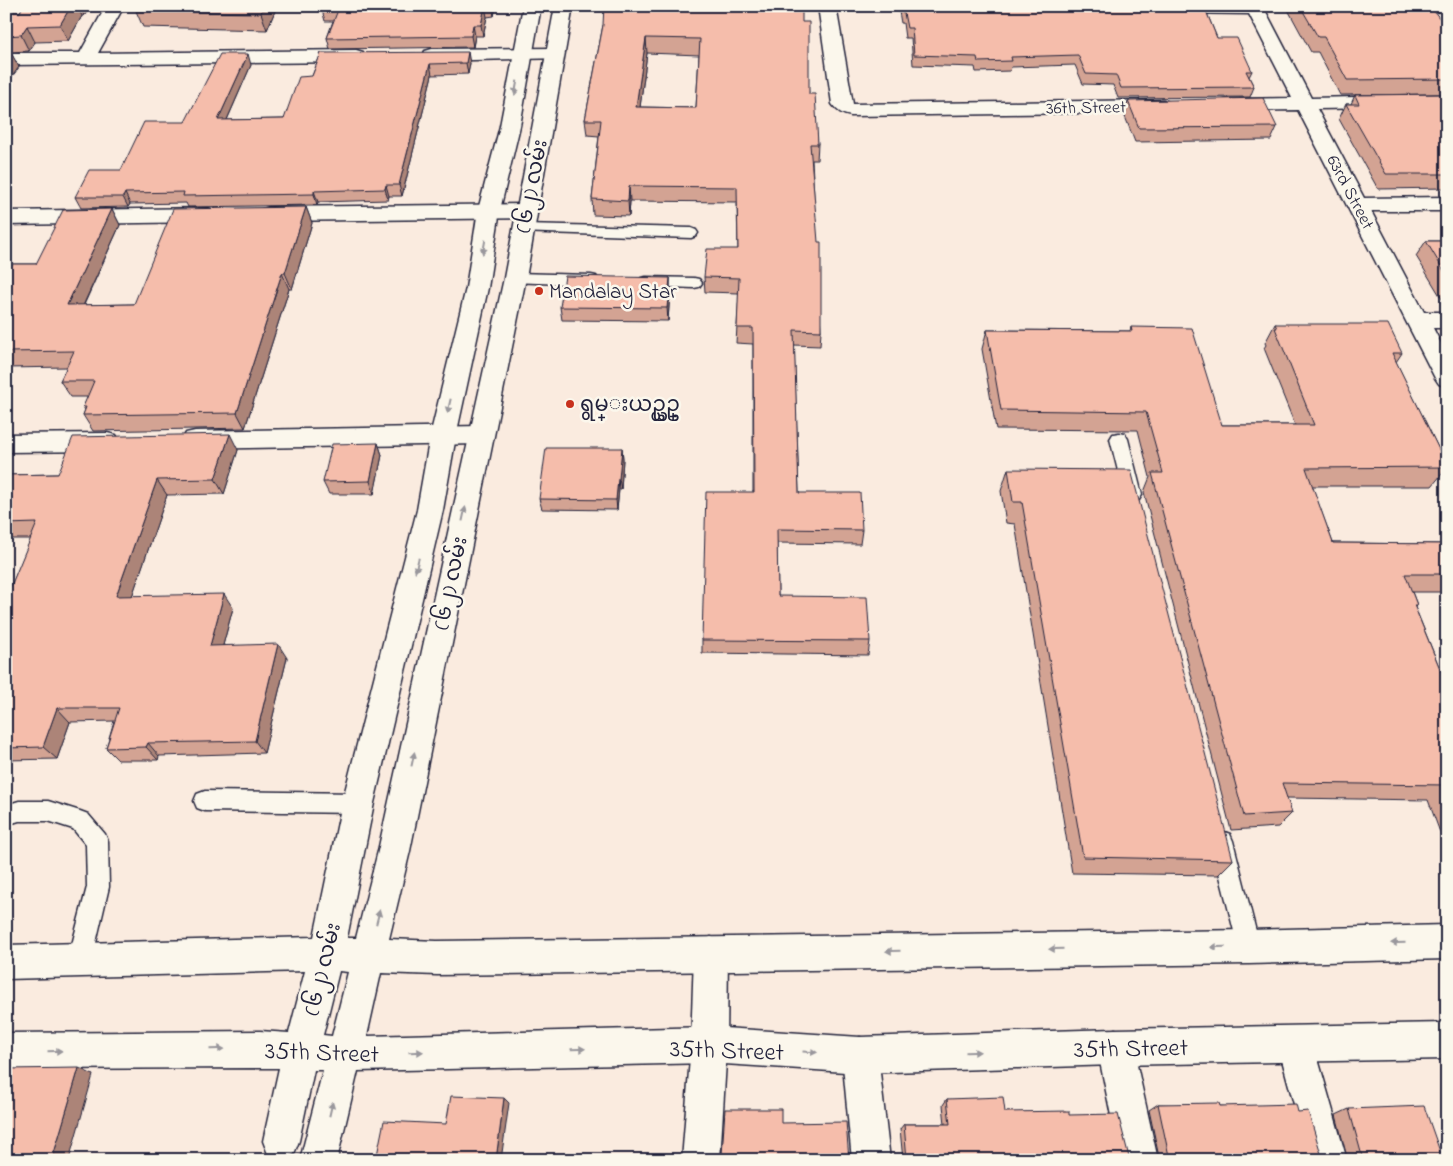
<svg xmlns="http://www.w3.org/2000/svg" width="1453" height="1166" font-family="'Indie Flower','Noto Sans Myanmar',sans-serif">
<rect width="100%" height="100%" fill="#faebdf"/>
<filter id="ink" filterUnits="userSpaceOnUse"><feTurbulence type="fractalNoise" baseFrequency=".02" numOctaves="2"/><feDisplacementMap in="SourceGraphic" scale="10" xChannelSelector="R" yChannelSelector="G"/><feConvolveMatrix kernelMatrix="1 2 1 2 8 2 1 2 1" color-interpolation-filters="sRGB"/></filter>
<g filter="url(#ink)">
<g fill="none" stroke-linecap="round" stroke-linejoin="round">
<defs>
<path id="service" d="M523 224 691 228 696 230 698 233 696 236 691 238 518 232 516 229 518 226Z
M515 273 591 275 596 276 599 280 596 284 591 285 510 282 507 278 510 274Z
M646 277 694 278 699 279 702 283 699 287 694 288 641 286 638 282 641 278Z
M1119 433 1125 434 1128 439 1142 495 1139 500 1133 502 1127 500 1124 495 1110 439 1113 434Z
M205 791 358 793 366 796 369 803 366 810 358 813 205 811 197 808 194 801 197 794Z
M19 801H48L80 811 88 814 105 834 108 841 109 887 92 960 88 968 80 972 72 968 68 960 87 887 86 845 73 829 48 821H19L6 825V805Z
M1222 831 1230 834 1233 841 1260 947 1257 955 1249 958 1241 955 1238 947 1211 841 1214 834Z"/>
<path id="minor" d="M106 6H124L98 53 356 50 363 52 365 56 363 60 356 62 6 65V53H80Z
M818 6H836L853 104 1163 100 1170 102 1173 106 1170 110 1163 112 851 116C842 114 838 112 832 104Z
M1160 6H1263L1311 98 1447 95V107L1317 109 1364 198 1447 197V211H1371L1424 312H1447V328H1433L1447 355V387L1439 384 1435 378 1298 110 1228 111 1221 109 1218 105 1221 101 1228 99 1292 98 1249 14 1168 13 1162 12 1159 8Z
M555 48 562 50 564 54 562 58 432 61 425 59 423 55 425 51 432 49Z
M527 204 534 206 538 211 534 216 527 218 270 221 262 219 259 214 262 209 270 207Z
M207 208 215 210 218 215 215 220 207 222 6 225V211Z
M481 426 490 428 493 435 490 442 481 444 195 449 186 447 182 440 186 433 195 431Z
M107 433 116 435 120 442 116 449 107 451 6 452V434Z
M711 937 723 942 728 954 727 1045 720 1160H682L691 1045 694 954 699 942Z
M1296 1027 1308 1033 1314 1045 1347 1160H1309L1278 1045 1284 1033Z
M1115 1029 1128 1034 1133 1047 1158 1160H1120L1097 1047 1102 1034Z
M860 1037 873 1042 878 1055 890 1160H852L842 1055 847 1042Z"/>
<path id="primary" d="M523 6H541L520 126 500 210 488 288 456 436 443 510 374 803 347 938H356L378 851 504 278 555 6H573L526 278 410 851 389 939 437 941 1249 930 1447 925V959L1249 964 437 975 381 973 367 1036 709 1027 860 1037 1115 1029 1447 1023V1059L1115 1065 860 1073 709 1063 358 1071 337 1160H303L301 1156 323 1070H314L299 1141 294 1154 281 1159 268 1154 263 1141 279 1068 6 1069V1033L260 1031 289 1033 305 971 6 979V945L314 937 342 803 417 510 430 436 466 288 478 210 500 126ZM339 971 348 972 332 1036 323 1035Z"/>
</defs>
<use href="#service" stroke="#22223b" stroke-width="3"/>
<use href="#minor" stroke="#22223b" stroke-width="3"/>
<use href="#primary" stroke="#22223b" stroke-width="3"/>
<use href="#service" fill="#fbf7ec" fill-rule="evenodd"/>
<use href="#minor" fill="#fbf7ec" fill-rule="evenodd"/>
<use href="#primary" fill="#fbf7ec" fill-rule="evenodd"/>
</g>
<path fill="#d3a393" stroke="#22223b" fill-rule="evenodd" d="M23 6H91L84 16H82L68 41 35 42 29 51 10 52 19 67 6 85V14L20 12Z
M138 6H277L267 30 143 27 136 11Z
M323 6H496L494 16 487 17 483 36H475L473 47 330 49 327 38 333 21H325L322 10Z
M898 6H1204L1217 38 1252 71 1249 77 1254 87 1250 97 1118 98 1113 85 1083 84 1075 65 1011 67 1010 71 976 72 975 67 913 65 911 38H905L903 23H901Z
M1286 6H1430L1447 28V94L1340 95 1318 52H1311Z
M1434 6H1447V24Z
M802 22 809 94 818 144 817 160H812L821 331 820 346 794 345 799 493 862 530 860 544 777 543 778 596 870 641 868 655 702 653V640L753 492V344L736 343 739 293 705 292 704 277 738 249 737 202 630 201 629 216 593 215 592 199 599 136 587 135 585 120 603 25ZM647 53 699 55 696 108 640 107Z
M321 53 470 63 468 74 432 75 402 196H389L388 200 318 202 317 205 188 207 186 203 130 204 128 207 81 208 75 197 121 170 185 122 251 65 227 120 284 119 312 76Z
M1447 94V188L1378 189 1339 119 1346 104H1351L1355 95Z
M1128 101 1277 127 1271 140 1135 142 1124 114Z
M306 207 312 223 292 289H289L245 428 93 431 83 415 85 410 83 407 88 397H71L60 381 67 367 6 368V264H36L112 209 120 225 84 305 134 304Z
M1426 241H1447V304H1445L1416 256Z
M670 278V291L668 321 562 320 560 307Z
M1275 324 1402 353 1396 362 1447 466V468L1432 486H1312L1333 543 1447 544V592H1412L1417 605 1415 607 1447 686V851L1428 800 1287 798 1292 813 1278 827 1231 830 1144 492 1150 477 1138 430 996 429 982 349 987 330 1130 331 1131 327 1222 425H1295L1264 348 1266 345 1265 343Z
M378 443 382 455 374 494H329L323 482Z
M622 448 623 459 621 489H619L617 510 542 509 539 499Z
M238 450 224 494 167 495 132 596 233 608 223 645 287 658 264 753 159 756 158 760H118L106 748 114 721 70 722 57 759 6 760V598L31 539H6V475L58 474Z
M1008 469 1233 860 1218 875 1072 873 1015 524 1006 523 1001 491Z
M947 1099 1005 1112 1069 1115 1129 1157H1159L1149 1110 1158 1104 1220 1106 1298 1112 1322 1157H1347L1336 1115 1349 1109 1443 1160H903L900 1129 904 1124H945L943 1105Z"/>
<path fill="#ac8478" stroke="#22223b" d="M71 6H77L82 16 68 41 60 25Z
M80 6H91L84 16Z
M264 6H277L267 30 261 13Z
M485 6 487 17 483 36 481 25Z
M492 6H496L494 16Z
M473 25 475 36 473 47 471 36Z
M27 26 35 42 29 51 21 35Z
M646 38 647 53 638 123 636 107Z
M10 51 19 67 6 85V56Z
M468 52 470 63 468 74 466 63Z
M248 54 251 65 222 131 218 120Z
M430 64 432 75 402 196 399 185Z
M386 185 389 196 388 200 385 189Z
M629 186 630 201 629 216 628 201Z
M314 191 318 202 317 205 314 194Z
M125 193 130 204 128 207 123 197Z
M306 207 312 223 292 289 285 273Z
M112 209 120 225 76 321 67 305Z
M282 273 289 289 245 428 237 413Z
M670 278V291L668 321 667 308Z
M230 434 238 450 224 494 215 479Z
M378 443 382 455 374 494 370 481Z
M622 448 623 459 621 489 619 479Z
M618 479 619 489 617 510 616 500Z
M157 480 167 495 127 611 116 596Z
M224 594 233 608 219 660 210 646Z
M278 644 287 658 264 753 255 741Z
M57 708 70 722 57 759 43 747Z
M148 743 159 756 158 760 146 747Z
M79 1068 93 1075 69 1160H52Z
M504 1098 509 1103 501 1160H496Z"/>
<path fill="#f5bdab" stroke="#22223b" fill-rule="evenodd" d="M23 6H71L60 25 27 26 21 35 6 36V14L11 12H20Z
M138 6H264L261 13 136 11Z
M323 6H485L481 25H473L471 36 327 38 338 10H322Z
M604 6H802V22H809V94H815L818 144H810L818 242H821V331L794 330 799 493H860L862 530 777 529 778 596 867 597 870 641 702 640 706 492H754L753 328H737L739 278 704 277 707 249H738L737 187 629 186 628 201 592 199 601 120H585L603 25ZM646 38 700 39 696 108 636 107Z
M901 6H1204L1217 38H1237L1252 71H1246L1254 87 1121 88 1116 75 1086 74 1078 55 1011 57 1012 61 978 62 977 57 914 55 912 28H907L904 13H902Z
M1300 6H1430L1447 28V79L1347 80 1324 37H1318Z
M6 51H10L6 56Z
M468 52 466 63 430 64 399 185H386L385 189 314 191V194L183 196 184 192 125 193 123 197H75L89 170H121L144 122H185L220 54H248L218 120 284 119 299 77 312 76 321 53Z
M1447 94V174H1386L1346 104H1359L1355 95Z
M1263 98 1277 127 1139 128 1128 101Z
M306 207 285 273H282L237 413 83 415 86 407H83L94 381H60L74 351 6 352V264H36L63 210 112 209 67 305 134 304 173 209Z
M1426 241H1447V276Z
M565 276 670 278 667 308 560 307Z
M1275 324H1388L1402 353H1392L1447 466V467L1306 468 1333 543 1447 544V574H1405L1417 605H1414L1447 686V787L1446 785 1282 783 1292 813 1244 816 1152 473H1163L1146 412 1001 410 987 330 1132 331 1131 327 1192 328 1222 425H1314L1275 328H1277Z
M230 434 215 479 157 480 116 596 224 594 210 646 278 644 255 741 148 743 146 747 106 748 119 708H57L43 747 6 748V598L37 523 6 524V475L58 474 73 437Z
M378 443 370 481 323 482 332 444Z
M546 448H622L619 479H618L616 500 539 499Z
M1008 469 1131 470 1233 860 1083 857 1022 502H1013Z
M79 1068 52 1160H6V1069Z
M451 1096 504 1098 496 1160H376L384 1121 446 1124Z
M1003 1097 1005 1112 1069 1111V1115L1118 1114 1129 1157 1169 1156 1158 1104 1219 1103 1220 1106 1296 1104 1298 1112 1308 1111 1322 1157 1362 1156 1349 1109 1424 1106 1443 1160H907L904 1124H950L947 1099Z
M725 1109H781V1123L846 1122 849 1160H715V1157L722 1155Z"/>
<defs><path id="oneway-solid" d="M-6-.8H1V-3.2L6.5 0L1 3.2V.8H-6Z" transform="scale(1.25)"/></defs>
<g fill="#99979c">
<use href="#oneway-solid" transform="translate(516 88) rotate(100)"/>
<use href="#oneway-solid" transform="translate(484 247) rotate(100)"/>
<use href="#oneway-solid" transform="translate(449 406) rotate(103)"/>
<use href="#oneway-solid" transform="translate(464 514) rotate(-78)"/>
<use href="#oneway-solid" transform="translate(417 565) rotate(104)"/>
<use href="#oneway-solid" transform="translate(413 759) rotate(-78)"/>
<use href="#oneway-solid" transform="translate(378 917) rotate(-76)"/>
<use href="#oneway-solid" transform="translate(1398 943) rotate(179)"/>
<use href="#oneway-solid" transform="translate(1218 947) rotate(179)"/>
<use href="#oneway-solid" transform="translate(1056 949) rotate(179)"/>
<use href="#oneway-solid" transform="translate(893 951) rotate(179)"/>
<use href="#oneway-solid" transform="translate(217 1049) rotate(-1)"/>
<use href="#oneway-solid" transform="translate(578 1049) rotate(-1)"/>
<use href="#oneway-solid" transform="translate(55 1051) rotate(-1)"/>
<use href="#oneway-solid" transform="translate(416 1052) rotate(-1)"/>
<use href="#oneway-solid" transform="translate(810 1052) rotate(4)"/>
<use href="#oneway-solid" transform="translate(973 1052) rotate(-2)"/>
<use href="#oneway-solid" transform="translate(331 1109) rotate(-77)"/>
</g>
</g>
<g fill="#c8321e" stroke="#fbf7ec" stroke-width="2">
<circle cx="539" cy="291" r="5"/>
<circle cx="570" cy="404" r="5"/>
</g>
<g text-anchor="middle" stroke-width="5" stroke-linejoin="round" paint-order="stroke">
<g font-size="18" fill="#22223b" stroke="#fbf7ec">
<text transform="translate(1086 107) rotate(-1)" y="6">36th Street</text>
<text transform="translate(1351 192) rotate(62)" y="6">63rd Street</text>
</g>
<g font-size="21" fill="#22223b" stroke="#fbf7ec">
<text transform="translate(531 186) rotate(-79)" y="7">(၆၂) လမ်း</text>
<text transform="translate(450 583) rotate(-78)" y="7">(၆၂) လမ်း</text>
<text transform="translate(322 969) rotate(-76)" y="7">(၆၂) လမ်း</text>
</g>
<g font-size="21" fill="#22223b" stroke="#fbf7ec" text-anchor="start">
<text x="549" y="298">Mandalay Star</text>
<text x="580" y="411">ရွမ္းယဥ္ယဥ္</text>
</g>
<g font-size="25" fill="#22223b" stroke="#fbf7ec">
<text transform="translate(1131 1047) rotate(-1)" y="9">35th Street</text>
<text transform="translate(727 1049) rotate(2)" y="9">35th Street</text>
<text transform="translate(322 1051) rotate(2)" y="9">35th Street</text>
</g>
</g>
<rect width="1453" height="1166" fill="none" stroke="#fbf7ec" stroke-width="25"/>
<rect x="12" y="12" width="1428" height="1141" fill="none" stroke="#22223b" stroke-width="2" filter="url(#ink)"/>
</svg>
